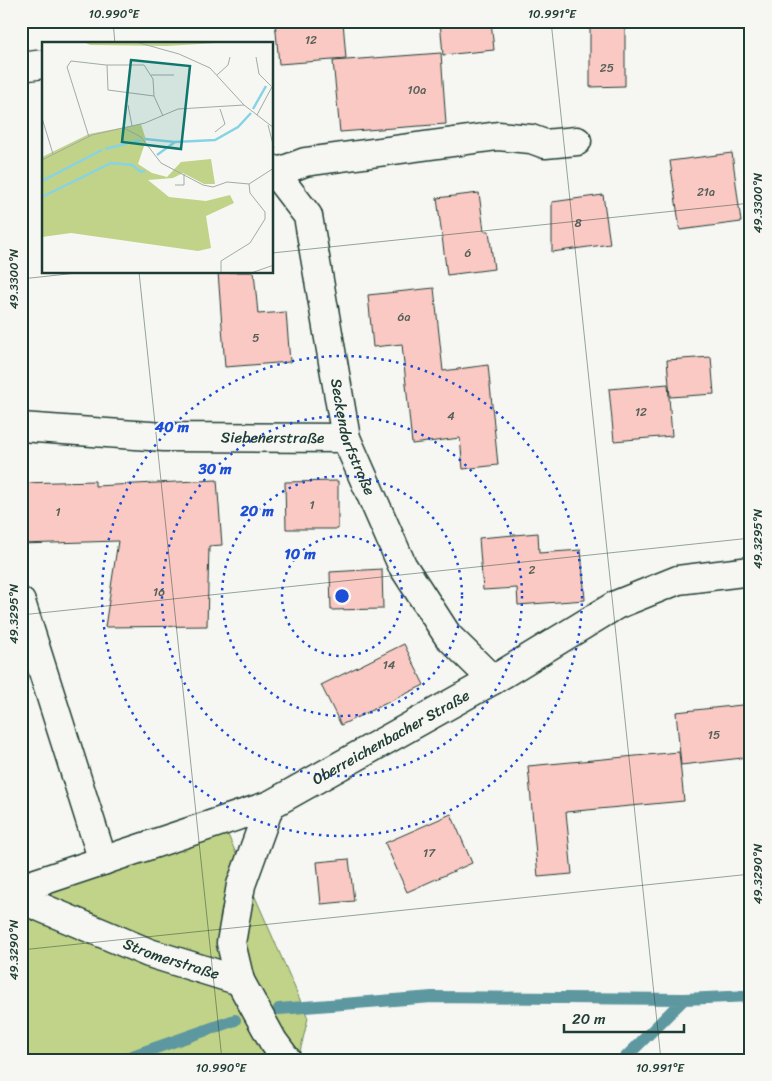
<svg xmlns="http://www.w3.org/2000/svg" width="772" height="1081" font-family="Sriracha,sans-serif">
<rect width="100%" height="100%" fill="#f6f6f2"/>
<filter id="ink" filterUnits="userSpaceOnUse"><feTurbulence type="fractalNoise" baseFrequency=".02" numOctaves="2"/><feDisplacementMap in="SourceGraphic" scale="10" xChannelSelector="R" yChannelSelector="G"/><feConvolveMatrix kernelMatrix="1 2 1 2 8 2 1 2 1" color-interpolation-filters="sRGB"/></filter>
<g filter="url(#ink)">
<path fill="#c1d388" stroke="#70885e" d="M218 812 308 1018 298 1060H21V872Z"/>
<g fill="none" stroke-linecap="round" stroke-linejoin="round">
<path stroke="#5d979f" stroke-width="12" d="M279 1009 432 997 684 999
M121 1060 235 1020
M623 1060 684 999 751 996"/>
</g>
<path fill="#fac9c3" stroke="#1f3d34" d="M275 21H343L346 59 279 64Z
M440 21H491L494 50 443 55Z
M590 21H625V86L590 87Z
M441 53 446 124 340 132 333 61Z
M732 153 741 222 680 230 670 161Z
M479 193 484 231H489L494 269 447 275 437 198Z
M603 195 610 244 552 252V202Z
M218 272H254L258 314 286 312 290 362 225 367Z
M434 288 443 371 488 365 498 465 463 469 460 438 412 444 402 344 373 347 368 295Z
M711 357 714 394 670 397 667 360Z
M668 384 672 436 614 441 609 389Z
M217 480 222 545 209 546 207 626 105 627 118 541 21 544V483L95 481V486Z
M338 481V529H286L285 482Z
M538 533 539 553 581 550 585 600 518 605 517 588 483 590 479 538Z
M382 569 383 609 331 610 330 572Z
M404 644 424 685 341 725 321 685Z
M751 704V757L681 765 676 712Z
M679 752 684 801 566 812 572 874 538 877 528 766Z
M451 814 472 863 407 892 385 843Z
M349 859 354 901 321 904 317 862Z"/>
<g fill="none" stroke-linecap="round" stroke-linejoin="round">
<defs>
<g id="minor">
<path d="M21 67 44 64"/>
<path id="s1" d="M272 169 308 216 346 438 402 565 448 636 493 680"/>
<path d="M276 173 305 162 498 136 531 139 545 144 577 141"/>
<path id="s2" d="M21 427 164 437 346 438"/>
<path d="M21 602 103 861"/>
<path id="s3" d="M21 888 270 805 493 680 616 605 678 580 751 571"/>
<path id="s4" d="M21 899 149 953 240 981 273 1041 287 1060"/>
<path d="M240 981 231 943 241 885 270 805"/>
</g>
</defs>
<use href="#minor" stroke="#1f3d34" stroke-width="31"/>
<use href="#minor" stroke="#f6f6f2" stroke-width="28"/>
</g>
</g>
<path fill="none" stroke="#1f3d34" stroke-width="1" stroke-opacity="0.45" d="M113 21 115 44M551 21 661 1060M272 253 751 203M139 272 222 1060M21 279 86 272M21 615 751 538M21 950 751 874"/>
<g fill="none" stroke="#1d4ed8" stroke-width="2.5" stroke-dasharray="2.5 5">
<circle cx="342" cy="596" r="60"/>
<circle cx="342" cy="596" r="120"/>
<circle cx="342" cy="596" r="180"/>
<circle cx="342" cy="596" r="240"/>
</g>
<g text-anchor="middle" stroke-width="4" stroke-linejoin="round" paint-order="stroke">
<g font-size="12" fill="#566058">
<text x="311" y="44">12</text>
<text x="607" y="72">25</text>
<text x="417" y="94">10a</text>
<text x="706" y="196">21a</text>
<text x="578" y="227">8</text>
<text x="468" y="257">6</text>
<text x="404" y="321">6a</text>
<text x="256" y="342">5</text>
<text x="641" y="416">12</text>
<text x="451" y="420">4</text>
<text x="312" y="509">1</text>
<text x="58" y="516">1</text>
<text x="532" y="574">2</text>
<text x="159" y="596">16</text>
<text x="389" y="669">14</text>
<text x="714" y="739">15</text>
<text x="429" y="857">17</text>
</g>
<g font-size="15" fill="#1f3d34" stroke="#f6f6f2">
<text dy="5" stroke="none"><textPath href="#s1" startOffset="285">Seckendorfstraße</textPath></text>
<text dy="5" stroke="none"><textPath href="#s2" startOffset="252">Siebenerstraße</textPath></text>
<text dy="5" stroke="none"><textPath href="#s3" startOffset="401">Oberreichenbacher Straße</textPath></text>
<text dy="5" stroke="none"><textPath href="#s4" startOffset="162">Stromerstraße</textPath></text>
</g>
</g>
<g transform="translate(42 42)">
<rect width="231" height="231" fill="#f6f6f2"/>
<path d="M42 0H191L125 4 48 3ZM99 82 104 98 96 122 110 131 125 135 139 120 169 117 173 142H162L141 131 131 136 106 138 127 155 164 159 188 153 192 161 164 174 169 206 156 209 29 191 0 195V115L47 92Z" fill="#c1d388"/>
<path fill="none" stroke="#87d3e6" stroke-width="2.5" d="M211 67 224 44M103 97 133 100M63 107 99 98M115 113 133 100 173 98 196 85 209 71M0 139 60 108M0 155 69 121 90 123 99 130 103 129"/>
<path fill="none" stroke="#a0aca6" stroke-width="1" d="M94 0 137 12 168 26 202 63 232 86M214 15 217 32 229 44M65 23 66 48 112 54M109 33H132M175 33 186 23 188 15M86 63 90 84M215 73 232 41M0 76 11 112M226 83 232 106M82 86 99 95 119 121 161 143 171 145 185 140 207 142M173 90 183 82 178 67M47 95 25 25 29 19 64 23H102L111 37 112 54 121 74M0 118 50 93 103 81 136 67 202 63M207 142 232 126M133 143H142V132M179 231V219L208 201 223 177V170L208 151 207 142M209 231 232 223"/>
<path fill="#0f766e" fill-opacity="0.15" stroke="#0f766e" stroke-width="2.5" d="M89 18 148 24 139 107 80 100Z"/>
<rect width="231" height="231" fill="none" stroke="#1f3d34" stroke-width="2.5"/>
</g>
<circle cx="342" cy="596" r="8" fill="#1d4ed8" stroke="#f6f6f2" stroke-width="2.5"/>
<g font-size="15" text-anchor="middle" font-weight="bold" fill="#1d4ed8" stroke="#f6f6f2" stroke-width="4" stroke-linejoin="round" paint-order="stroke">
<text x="172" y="432">40 m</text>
<text x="215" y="474">30 m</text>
<text x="257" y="516">20 m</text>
<text x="300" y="559">10 m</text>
</g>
<rect width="772" height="1081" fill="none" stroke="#f6f6f2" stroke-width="55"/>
<path d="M564 1024v8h120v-8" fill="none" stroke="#1f3d34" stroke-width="2.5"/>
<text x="572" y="1024" font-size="15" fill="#1f3d34" stroke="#f6f6f2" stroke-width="4" paint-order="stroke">20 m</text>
<rect x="28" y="28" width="716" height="1026" fill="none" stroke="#1f3d34" stroke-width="2"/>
<g font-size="12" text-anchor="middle" fill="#1f3d34">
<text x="114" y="18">10.990°E</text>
<text x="552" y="18">10.991°E</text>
<text transform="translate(758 203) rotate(-90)" y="4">49.3300°N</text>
<text transform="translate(14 279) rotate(-90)" y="4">49.3300°N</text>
<text transform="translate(758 539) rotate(-90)" y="4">49.3295°N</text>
<text transform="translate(14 614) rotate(-90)" y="4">49.3295°N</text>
<text transform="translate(758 874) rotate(-90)" y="4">49.3290°N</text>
<text transform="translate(14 950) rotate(-90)" y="4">49.3290°N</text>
<text x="221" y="1072">10.990°E</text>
<text x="660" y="1072">10.991°E</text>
</g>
</svg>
